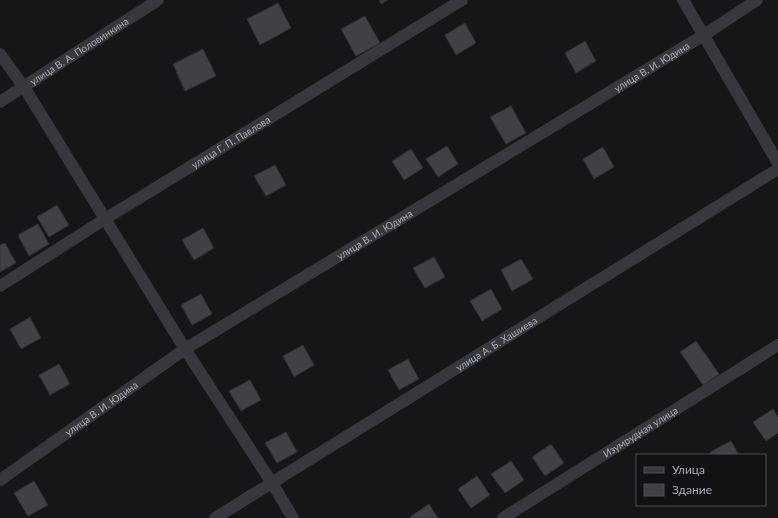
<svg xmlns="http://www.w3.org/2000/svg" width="778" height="518" font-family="Lato,sans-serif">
<rect width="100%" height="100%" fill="#161618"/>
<path fill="#404145" stroke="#303034" d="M379 0H388L381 4Z
M278 3 291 28 260 45 247 19Z
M365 16 380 43 356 56 341 29Z
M465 23 476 43 456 55 445 35Z
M585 41 596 61 576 73 565 53Z
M203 49 216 76 185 91 173 64Z
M511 106 526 133 506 144 490 117Z
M447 146 458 164 438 177 426 159Z
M603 147 614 167 594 179 583 159Z
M411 149 423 168 404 180 392 161Z
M275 165 286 185 266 196 254 176Z
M57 205 69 225 49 237 37 217Z
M38 224 49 244 29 256 18 235Z
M203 228 214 248 194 260 182 240Z
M5 243 16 263 0 272V245Z
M434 257 445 277 425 288 413 268Z
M521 259 533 279 512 291 501 270Z
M491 289 502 309 482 321 470 301Z
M201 294 212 314 192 325 181 305Z
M30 317 41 338 21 349 10 329Z
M696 341 719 374 703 385 680 352Z
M303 345 314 365 294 377 283 356Z
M408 359 419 379 399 390 388 370Z
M59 364 70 384 50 395 39 375Z
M250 380 261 400 241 411 229 391Z
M773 409 778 417V433L766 441 753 422Z
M286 432 297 452 277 463 265 443Z
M731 441 739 455H712L710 452Z
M551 444 564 463 545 476 532 457Z
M511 461 524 480 505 493 491 474Z
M477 476 490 495 471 508 458 489Z
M34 481 48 505 28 516 14 493Z
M429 504 438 518H411L410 517Z"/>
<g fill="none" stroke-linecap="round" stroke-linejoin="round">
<g stroke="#37383d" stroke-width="12">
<path d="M683 0 778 163"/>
<path d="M0 54 24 87 185 349 272 483 293 518"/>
<path id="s1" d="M0 102 158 0"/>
<path id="s2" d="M0 286 105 219 462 0"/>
<path id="s3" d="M0 480 185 349 704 35 757 0"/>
<path id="s4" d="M215 518 778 169"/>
<path id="s5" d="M503 518 778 345"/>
</g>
</g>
<g text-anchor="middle" stroke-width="3.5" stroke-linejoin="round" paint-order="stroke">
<g font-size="10" fill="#a8adb8" stroke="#111113">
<text dy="4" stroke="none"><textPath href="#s1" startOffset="94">улица В. А. Половинкина</textPath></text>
<text dy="4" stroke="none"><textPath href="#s3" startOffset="772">улица В. И. Юдина</textPath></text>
<text dy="4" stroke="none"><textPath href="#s2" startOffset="272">улица Г. П. Павлова</textPath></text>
<text dy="4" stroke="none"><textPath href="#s3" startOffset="448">улица В. И. Юдина</textPath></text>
<text dy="4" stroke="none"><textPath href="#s4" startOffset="331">улица А. Б. Хашиева</textPath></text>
<text dy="4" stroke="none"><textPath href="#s3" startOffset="124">улица В. И. Юдина</textPath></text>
<text dy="4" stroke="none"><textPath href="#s5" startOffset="162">Изумрудная улица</textPath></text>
</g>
</g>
<rect x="636" y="454" width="130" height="52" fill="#111113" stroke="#4d4f55"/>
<rect x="644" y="467" width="20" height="6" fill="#37383d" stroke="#4d4f55"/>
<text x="672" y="474" font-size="12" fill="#a8adb8">Улица</text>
<rect x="644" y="484" width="20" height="12" fill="#404145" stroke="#4d4f55"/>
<text x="672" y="494" font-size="12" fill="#a8adb8">Здание</text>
</svg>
